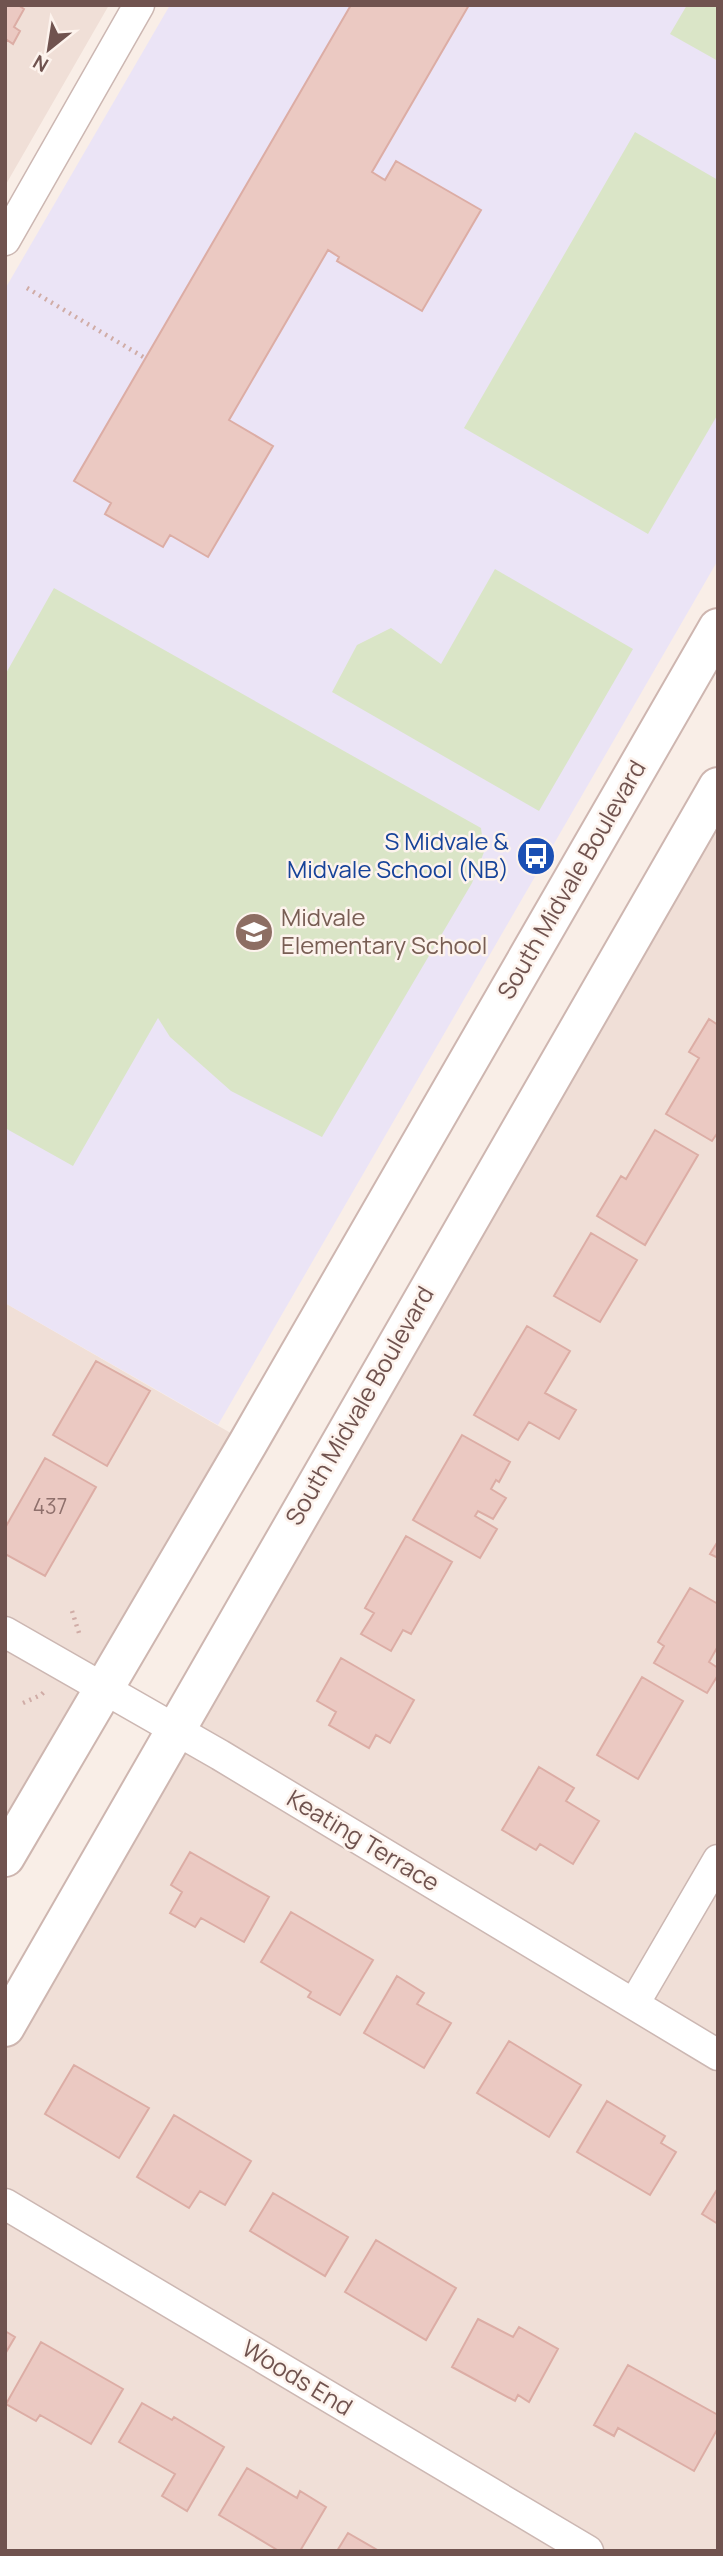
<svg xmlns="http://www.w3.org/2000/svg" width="723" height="2556" font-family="Manrope,sans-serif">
<rect width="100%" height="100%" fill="#f9eee7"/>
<path fill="#f0dfd7" d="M5 5H109L5 186Z
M718 787V2551H5V2027Z
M5 1303 248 1443 5 1857Z"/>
<path fill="#ebe4f6" d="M170 5H718V560L218 1425 5 1303V289Z"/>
<path fill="#dae5c7" d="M687 5H718V61L670 34Z
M635 132 718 180V414L648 534 464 428Z
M495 569 633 649 539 811 332 692 357 645 391 628 441 664Z
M54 588 481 828 484 852 472 883 322 1137 231 1091 170 1037 158 1018 73 1166 5 1128V675Z"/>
<path fill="#ebc9c2" stroke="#dcada5" stroke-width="2" d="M5 5H18L24 9 14 27 20 31 13 44 7 40 5 43Z
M351 5H469L372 172 385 180 396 161 481 210 422 311 337 261 339 257 328 250 229 420 273 446 208 557 170 535 163 547 105 514 111 503 74 481Z
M709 1019 718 1025V1132L712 1141 666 1114 699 1058 689 1052Z
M655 1130 698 1155 645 1245 597 1216 621 1176 626 1179Z
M591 1233 637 1260 600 1322 554 1296Z
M527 1326 570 1351 545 1393 576 1410 559 1439 529 1422 518 1440 474 1415Z
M96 1361 150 1391 107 1466 53 1435Z
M462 1435 510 1462 499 1482 496 1480 491 1489 506 1498 493 1519 478 1511 475 1516 497 1529 480 1558 413 1520Z
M45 1458 96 1487 45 1576 5 1554V1528Z
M406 1536 452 1562 411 1634 403 1630 391 1651 361 1634 374 1613 365 1608Z
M718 1541V1558L710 1554Z
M690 1588 718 1604V1646L709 1662 718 1668V1675L707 1693 654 1663 664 1646 658 1642Z
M341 1658 414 1700 390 1743 376 1735 369 1748 329 1725 336 1712 317 1701Z
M642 1677 683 1701 638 1779 597 1755Z
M539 1767 574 1788 566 1801 599 1821 573 1864 540 1844 536 1850 502 1830Z
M190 1852 269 1897 244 1942 201 1918 195 1927 170 1913 182 1892 171 1885Z
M291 1912 373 1960 340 2015 308 1997 311 1992 261 1962Z
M397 1976 424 1993 417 2004 451 2023 424 2068 364 2033Z
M509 2041 581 2085 549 2137 477 2093Z
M74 2065 149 2108 119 2158 45 2114Z
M607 2101 665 2136 661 2143 676 2152 650 2195 577 2152Z
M174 2115 251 2161 225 2205 200 2191 189 2208 137 2177Z
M718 2188V2224L702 2214Z
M273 2193 348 2237 325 2276 250 2231Z
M376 2240 456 2288 426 2340 345 2292Z
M478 2319 513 2337 519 2327 558 2349 529 2402 518 2395 515 2401 452 2367Z
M5 2331 15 2337 5 2354Z
M41 2342 123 2389 91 2444 40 2415 36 2421 6 2404Z
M628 2365 718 2415V2428L694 2471 618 2428 614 2436 594 2425Z
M142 2403 172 2420 174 2417 224 2447 187 2511 162 2496 175 2474 119 2442Z
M247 2468 297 2498 300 2491 326 2507 300 2551H279L219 2515Z
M348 2533 379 2551H337Z"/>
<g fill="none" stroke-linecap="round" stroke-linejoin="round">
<defs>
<path id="minor" d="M5 240 139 5
M5 1632 220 1755 718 2055
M634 2004 718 1860
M5 2204 588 2551"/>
<path id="secondary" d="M5 1857 248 1443 718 628
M5 2027 718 787"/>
</defs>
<use href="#minor" stroke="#ccb7b2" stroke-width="33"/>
<use href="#secondary" stroke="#ceb6b0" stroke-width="42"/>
<path stroke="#d0aca6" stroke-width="4.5" stroke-dasharray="2 5" stroke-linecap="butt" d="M27 288 145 358
M72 1611 79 1633 77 1636
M23 1703 41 1695 44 1692"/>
<use href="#minor" stroke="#fff" stroke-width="30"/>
<use href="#secondary" stroke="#fff" stroke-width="38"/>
</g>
<defs>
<symbol id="bus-disc" viewBox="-11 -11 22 22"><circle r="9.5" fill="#1a4fb4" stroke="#fdf3ed"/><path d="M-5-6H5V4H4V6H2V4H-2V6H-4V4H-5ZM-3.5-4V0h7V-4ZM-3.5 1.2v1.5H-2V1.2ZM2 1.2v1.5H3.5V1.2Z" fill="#fff"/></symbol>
<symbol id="school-disc" viewBox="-11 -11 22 22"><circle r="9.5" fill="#8d6e63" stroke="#fdf3ed"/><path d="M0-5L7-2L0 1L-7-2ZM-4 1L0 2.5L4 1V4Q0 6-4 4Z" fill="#fff"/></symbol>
</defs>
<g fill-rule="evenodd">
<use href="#bus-disc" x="514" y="834" width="44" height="44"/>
<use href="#school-disc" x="232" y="910" width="44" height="44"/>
</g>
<g text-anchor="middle" stroke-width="5" stroke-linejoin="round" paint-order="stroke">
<g font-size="21" fill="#8f706c">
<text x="50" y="1514">437</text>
</g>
<g font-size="24" fill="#164399" stroke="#fdf3ed" text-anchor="end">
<text x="509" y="850">S Midvale &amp;<tspan x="509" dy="28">Midvale School (NB)</tspan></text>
</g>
<g font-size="24" fill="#70534f" stroke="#fdf3ed">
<text transform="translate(572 880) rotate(-60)" y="8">South Midvale Boulevard</text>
<text transform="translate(360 1406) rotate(-60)" y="8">South Midvale Boulevard</text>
<text transform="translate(363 1841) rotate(31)" y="8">Keating Terrace</text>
<text transform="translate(297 2378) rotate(31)" y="8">Woods End</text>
</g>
<g font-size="24" fill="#785e54" stroke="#fdf3ed" text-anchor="start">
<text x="281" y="926">Midvale<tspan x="281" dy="28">Elementary School</tspan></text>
</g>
</g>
<rect width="723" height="2556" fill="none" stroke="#70534f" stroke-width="14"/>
<g transform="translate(49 49) rotate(210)" stroke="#fdf3ed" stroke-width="5" paint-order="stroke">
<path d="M0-5L12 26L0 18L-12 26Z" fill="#70534f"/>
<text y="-10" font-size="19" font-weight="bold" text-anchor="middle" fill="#70534f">N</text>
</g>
</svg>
